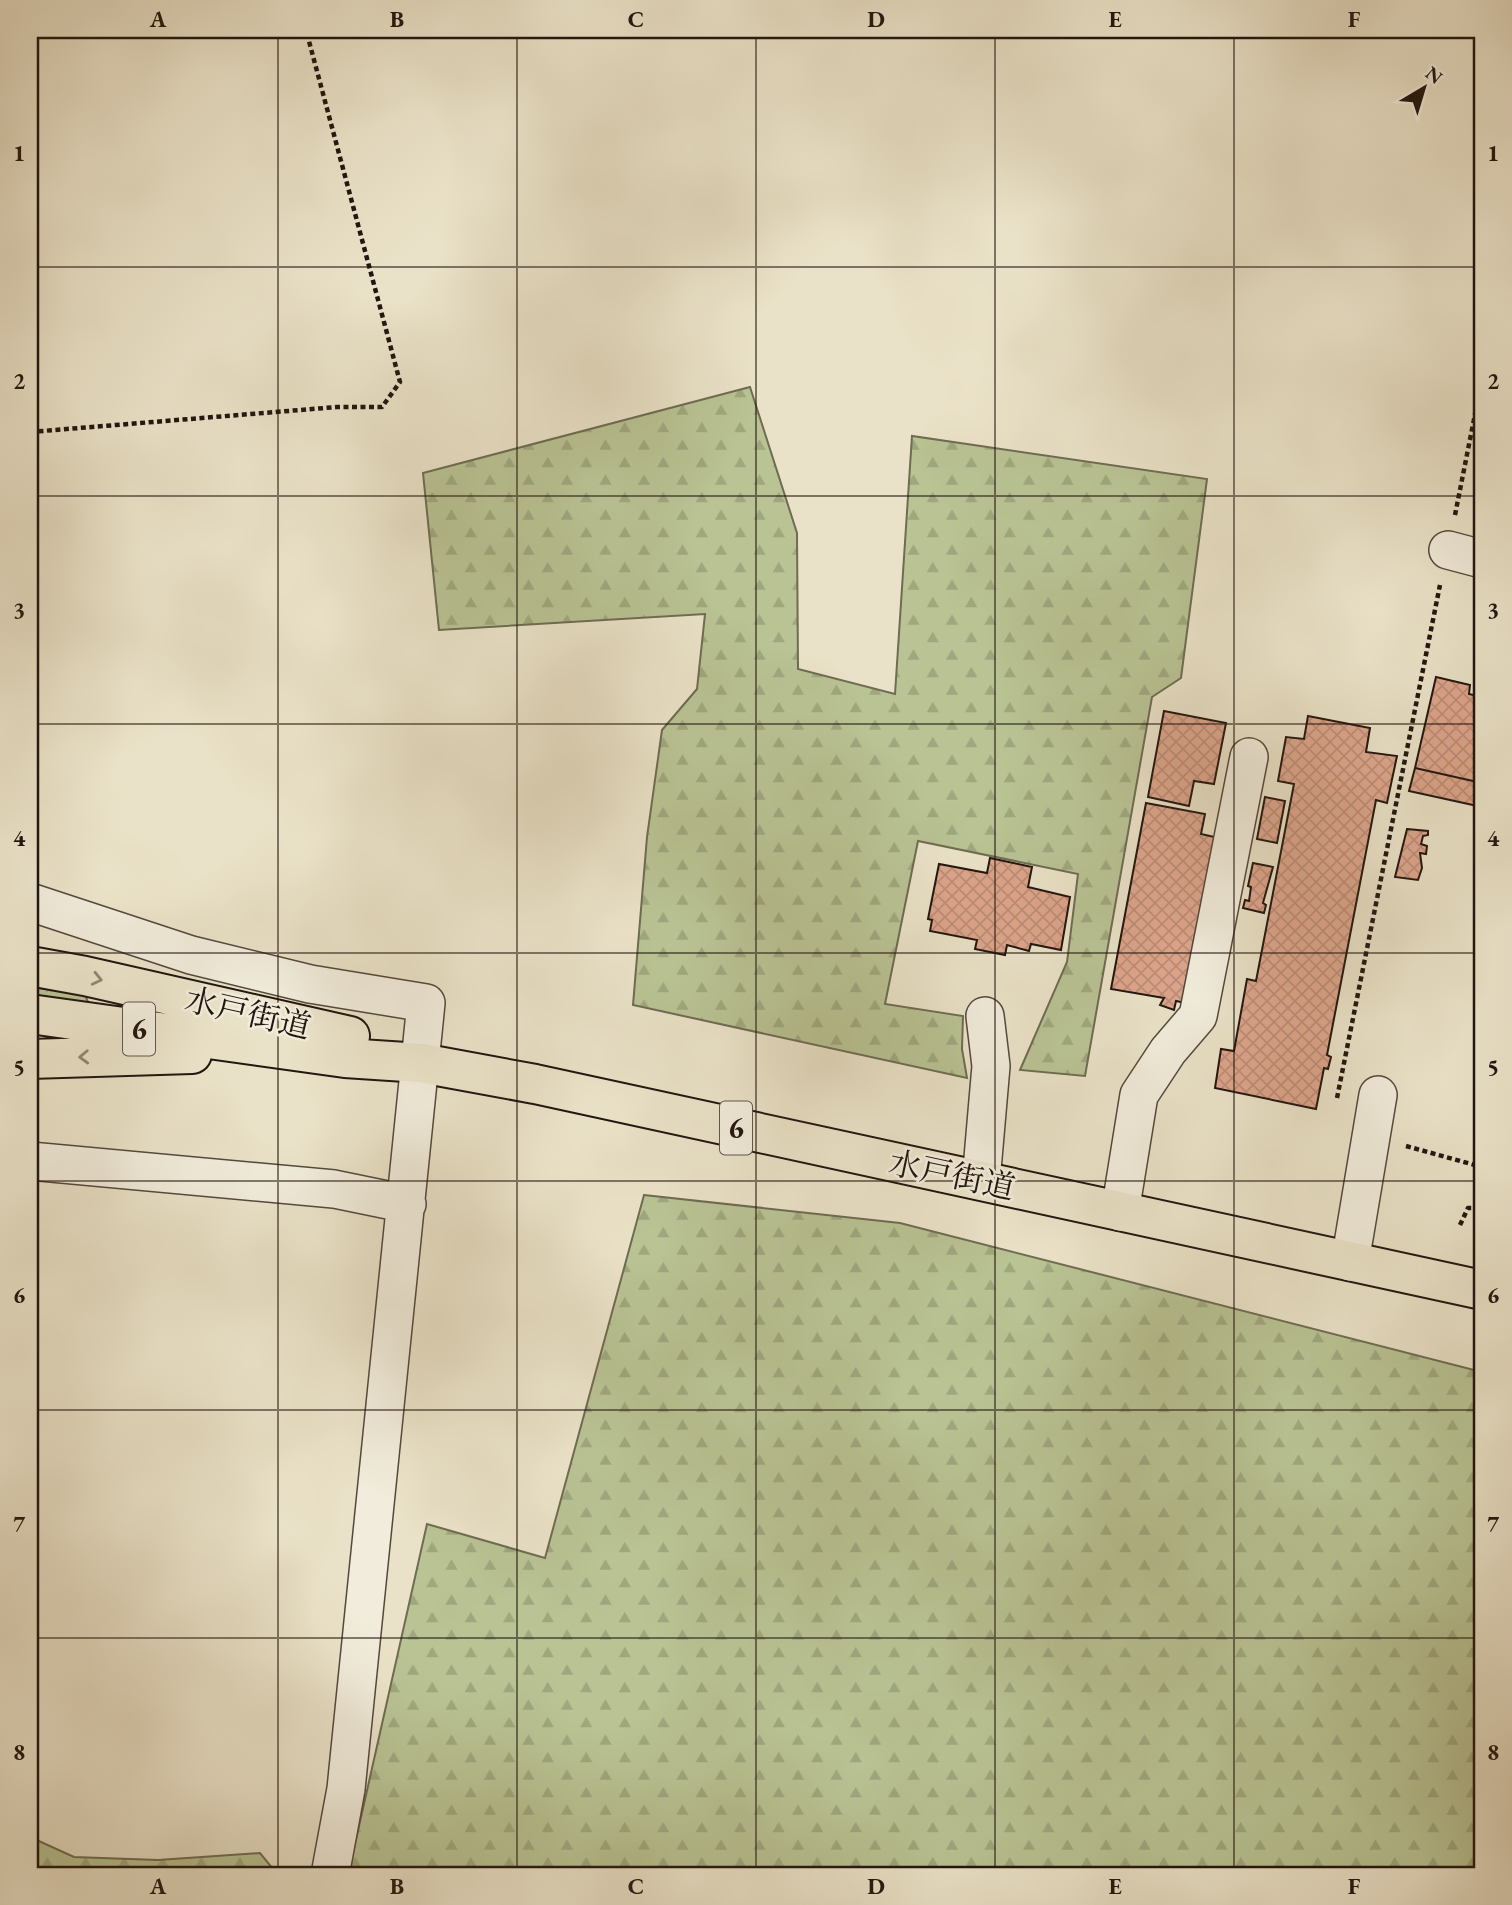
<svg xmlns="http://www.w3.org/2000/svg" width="1512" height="1905" font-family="'EB Garamond','Noto Serif JP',serif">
<defs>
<pattern id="grass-tufts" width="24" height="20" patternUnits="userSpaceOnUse" patternTransform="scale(1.75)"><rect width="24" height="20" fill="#b9c394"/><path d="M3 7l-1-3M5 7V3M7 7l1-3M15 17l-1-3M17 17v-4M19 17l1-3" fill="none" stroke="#9fa77e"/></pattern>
<pattern id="forest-firs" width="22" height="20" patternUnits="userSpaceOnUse" patternTransform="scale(1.75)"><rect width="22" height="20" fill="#b9c394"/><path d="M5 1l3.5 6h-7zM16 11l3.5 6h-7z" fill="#9fa77e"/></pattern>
<pattern id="building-cross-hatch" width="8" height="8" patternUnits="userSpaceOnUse" patternTransform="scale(1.75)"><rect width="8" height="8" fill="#dda58b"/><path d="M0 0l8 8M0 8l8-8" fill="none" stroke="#bd8d77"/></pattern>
</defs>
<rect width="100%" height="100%" fill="#eae2c8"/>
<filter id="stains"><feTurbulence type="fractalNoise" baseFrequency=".00286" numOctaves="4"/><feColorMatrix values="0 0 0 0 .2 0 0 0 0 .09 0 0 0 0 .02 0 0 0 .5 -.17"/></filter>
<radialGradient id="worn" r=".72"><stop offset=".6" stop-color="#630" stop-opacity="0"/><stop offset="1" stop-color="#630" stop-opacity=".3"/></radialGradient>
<path fill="url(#grass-tufts)" stroke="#6e6c52" stroke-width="2" d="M30 987 78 993 85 995 89 1004 30 1001Z"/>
<path fill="url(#forest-firs)" stroke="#6e6c52" stroke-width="2" d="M750 387 797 533 798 669 895 694 912 436 1207 479 1181 678 1152 697 1085 1076 1020 1070 1067 962 1078 874 918 841 885 1004 963 1016 962 1049 967 1078 633 1005 647 837 662 730 697 689 705 614 439 630 423 473Z
M644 1195 900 1223 1482 1372V1875H348L427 1524 545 1558Z
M30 1837 74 1857 158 1860 260 1853 278 1875H30Z"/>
<path fill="url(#building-cross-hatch)" stroke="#22150f" stroke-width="2" d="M1436 677 1470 685 1469 694 1482 697V783L1415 768Z
M1164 711 1226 723 1214 784 1194 781 1189 806 1148 797Z
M1308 716 1370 728 1366 752 1397 756 1387 803 1376 800 1327 1055 1331 1057 1328 1069 1324 1068 1316 1109 1215 1088 1221 1049 1234 1051 1247 979 1256 981 1294 784 1278 781 1286 737 1304 739Z
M1415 768 1482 783V807L1409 791Z
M1265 797 1285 801 1277 843 1257 839Z
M1146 803 1205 814 1201 834 1219 838 1190 1004 1176 1001 1174 1010 1160 1005 1164 998 1111 989Z
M1407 829 1428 831V835L1423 836 1421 844 1427 846 1426 854 1420 853 1422 868 1418 880 1395 877Z
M990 858 1032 867 1028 887 1070 897 1061 950 1031 944 1029 951 1007 945 1005 955 975 949 977 940 930 931 932 920 928 919 939 864 987 873Z
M1253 863 1273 867 1263 903 1266 905 1264 913 1243 908 1245 900 1249 901 1251 887 1248 886Z"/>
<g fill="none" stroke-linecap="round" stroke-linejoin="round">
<defs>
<path id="minor" d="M1448 550 1482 559
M30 902 191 955 310 984 426 1003 346 1789 330 1875
M30 1161 334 1189 407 1204
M981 1181 991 1066 985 1016
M1120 1212 1139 1095 1168 1051 1198 1016 1249 757
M1350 1262 1378 1095"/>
<path id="highway" d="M30 966 85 976 350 1036
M30 1014 345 1058 421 1063 535 1084 1482 1290
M30 1059 192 1054"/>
</defs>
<use href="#minor" stroke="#54483d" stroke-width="40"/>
<use href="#highway" stroke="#22150f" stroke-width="42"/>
<path stroke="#22150f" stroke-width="4.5" stroke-dasharray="5 3.5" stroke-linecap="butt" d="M30 432 337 407H382L400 382 306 30
M1455 515 1482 379
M1337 1098 1440 585
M1406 1146 1482 1167
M1460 1225 1468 1208H1482"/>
<use href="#minor" stroke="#f1ecdb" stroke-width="37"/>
<use href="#highway" stroke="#eae2c8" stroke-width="38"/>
</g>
<defs><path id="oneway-chevron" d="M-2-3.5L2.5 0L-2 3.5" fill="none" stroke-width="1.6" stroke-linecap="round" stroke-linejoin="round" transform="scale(1.75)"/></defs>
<g stroke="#908675">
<use href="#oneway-chevron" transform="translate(97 979) rotate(13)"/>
<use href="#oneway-chevron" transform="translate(84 1057) rotate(178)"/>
</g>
<path fill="none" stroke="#22150f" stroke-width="2" stroke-opacity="0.55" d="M278 30V1875M517 30V1875M756 30V1875M995 30V1875M1234 30V1875M30 267H1482M30 496H1482M30 724H1482M30 953H1482M30 1181H1482M30 1410H1482M30 1638H1482"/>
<g text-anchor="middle" stroke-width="5" stroke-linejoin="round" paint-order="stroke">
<g fill="#f1ecdb" stroke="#60564c" stroke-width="2">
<rect x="123" y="1002.5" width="32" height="53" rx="5"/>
<rect x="720" y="1101.5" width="32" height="53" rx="5"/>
</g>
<g font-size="30" font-weight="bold" fill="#22150f">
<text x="139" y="1039">6</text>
<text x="736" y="1138">6</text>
</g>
<g font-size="32" fill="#22150f" stroke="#f1ecdb">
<text transform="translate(248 1013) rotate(13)" y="11">水戸街道</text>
<text transform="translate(952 1175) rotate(12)" y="11">水戸街道</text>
</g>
</g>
<rect width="1512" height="1905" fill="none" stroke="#eae2c8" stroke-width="77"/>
<g transform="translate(1424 88) rotate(38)" stroke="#f1ecdb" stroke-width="5" paint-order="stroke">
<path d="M0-5L12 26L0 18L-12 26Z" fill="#22150f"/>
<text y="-10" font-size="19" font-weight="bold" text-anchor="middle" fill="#22150f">N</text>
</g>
<rect x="38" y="38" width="1436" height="1829" fill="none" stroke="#22150f" stroke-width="2.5"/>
<g font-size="23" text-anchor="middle" font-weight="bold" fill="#22150f">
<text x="158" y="27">A</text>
<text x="397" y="27">B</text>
<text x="636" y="27">C</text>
<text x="876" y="27">D</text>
<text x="1115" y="27">E</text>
<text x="1354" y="27">F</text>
<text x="19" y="161">1</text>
<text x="1493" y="161">1</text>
<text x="19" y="389">2</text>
<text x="1493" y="389">2</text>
<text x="19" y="618">3</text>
<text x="1493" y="618">3</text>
<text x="19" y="846">4</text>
<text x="1493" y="846">4</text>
<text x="19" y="1075">5</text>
<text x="1493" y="1075">5</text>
<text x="19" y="1303">6</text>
<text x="1493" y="1303">6</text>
<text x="19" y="1532">7</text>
<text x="1493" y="1532">7</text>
<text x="19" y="1760">8</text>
<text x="1493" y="1760">8</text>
<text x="158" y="1894">A</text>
<text x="397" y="1894">B</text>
<text x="636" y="1894">C</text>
<text x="876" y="1894">D</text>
<text x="1115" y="1894">E</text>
<text x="1354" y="1894">F</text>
</g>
<rect width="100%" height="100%" filter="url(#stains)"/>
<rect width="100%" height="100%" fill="url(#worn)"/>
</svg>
